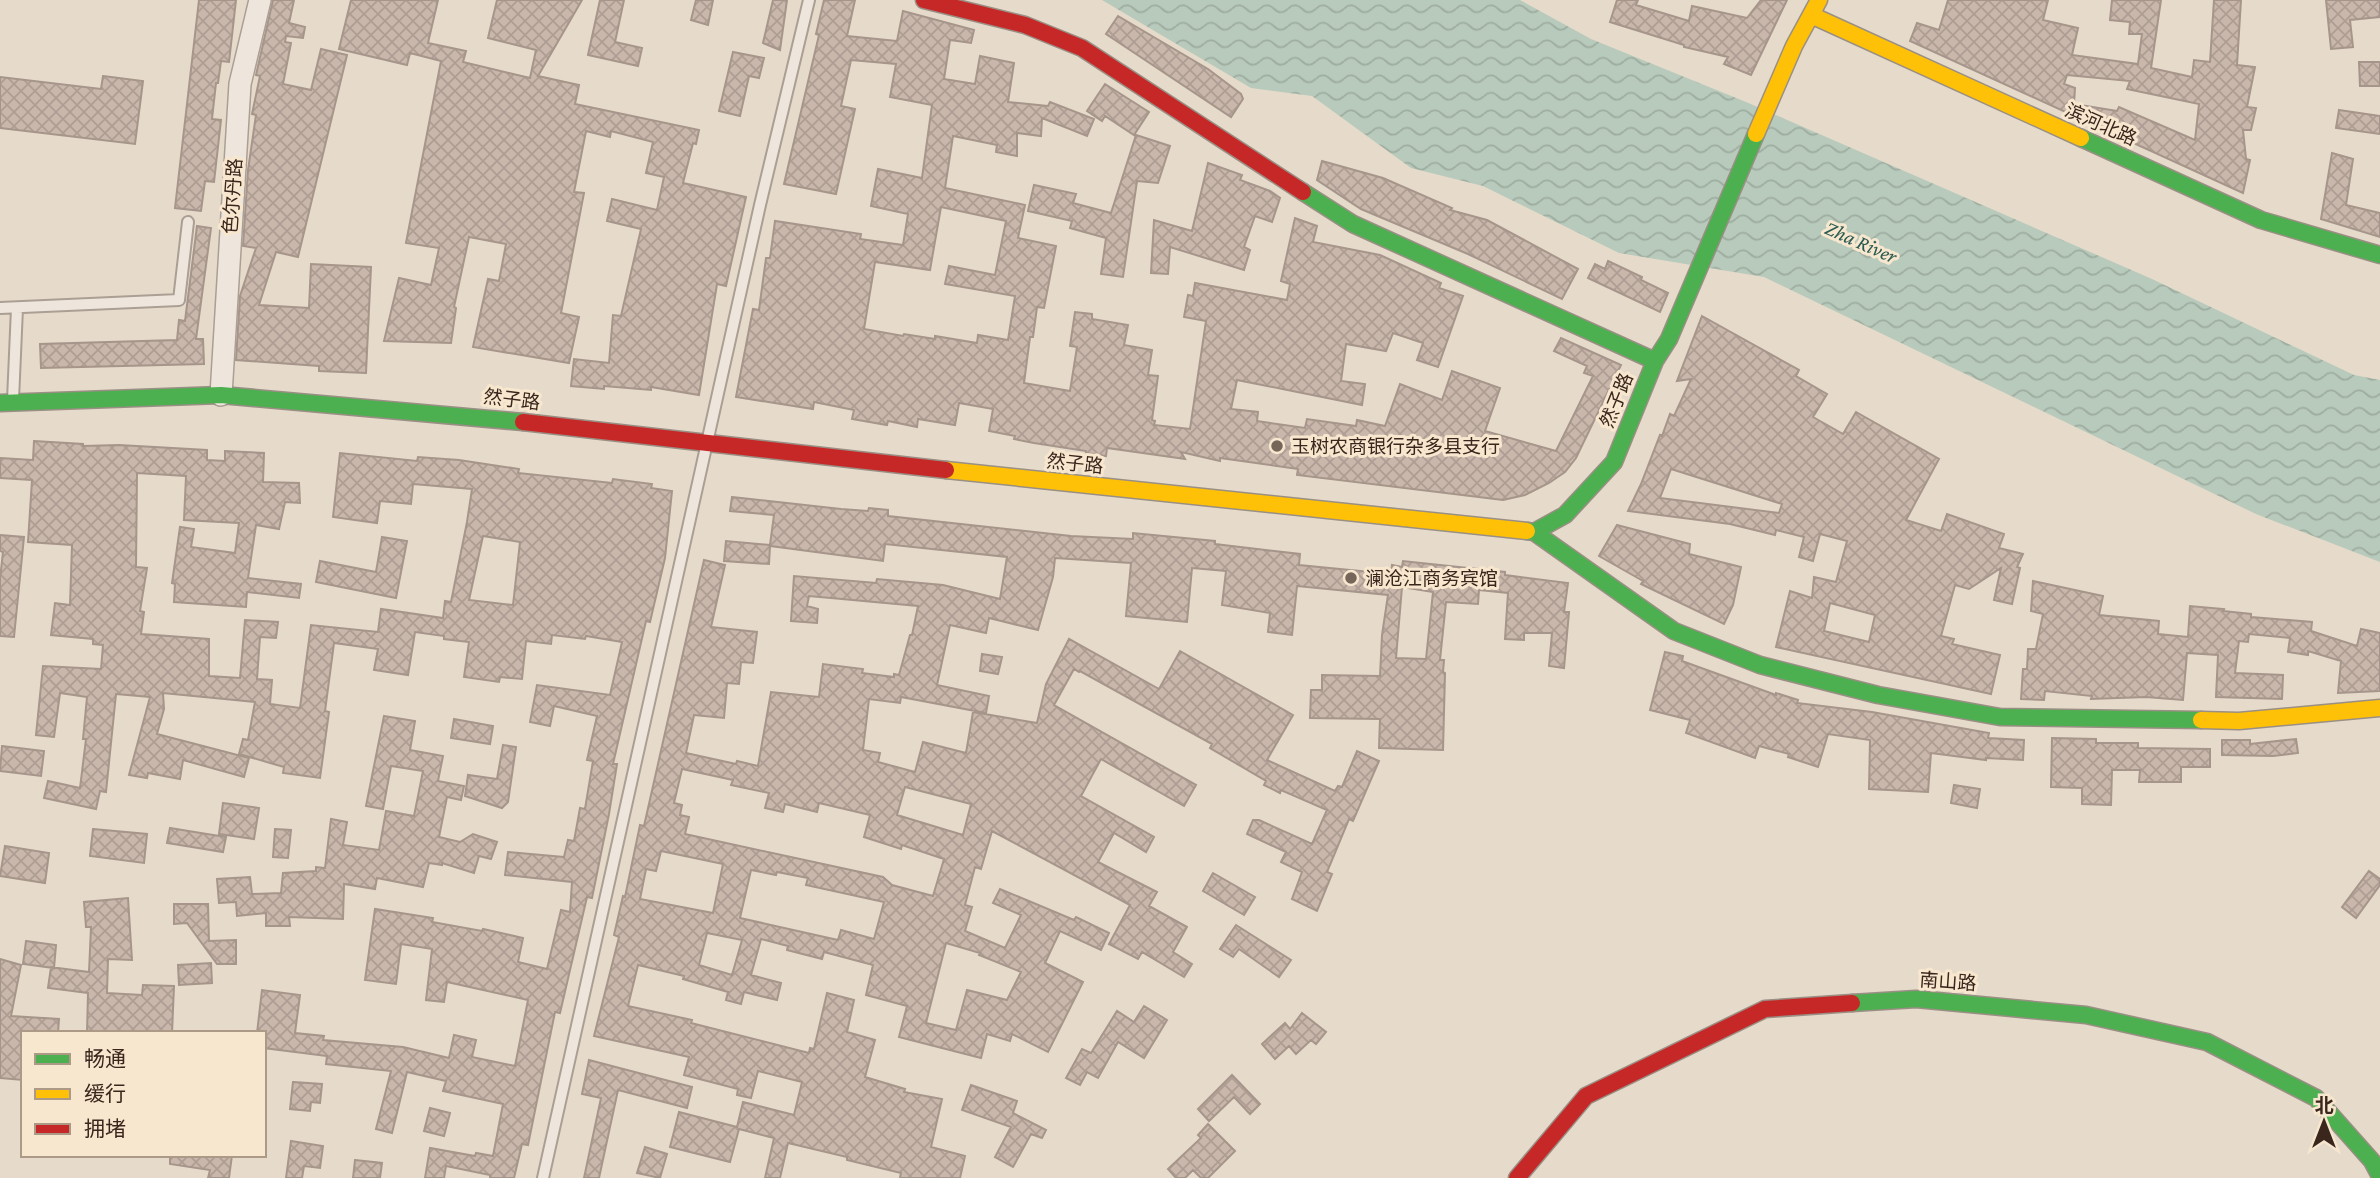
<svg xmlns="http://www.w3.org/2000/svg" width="2380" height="1178" font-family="'Crimson Pro','Noto Sans SC',serif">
<defs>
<pattern id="water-waves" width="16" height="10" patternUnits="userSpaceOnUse" patternTransform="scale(1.75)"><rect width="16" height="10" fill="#b7cabb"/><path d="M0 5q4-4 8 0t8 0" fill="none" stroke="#9eada0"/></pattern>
<pattern id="building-cross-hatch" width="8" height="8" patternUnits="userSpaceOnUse" patternTransform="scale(1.75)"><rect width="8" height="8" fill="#cab7ab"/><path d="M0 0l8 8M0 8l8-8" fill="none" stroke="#ae9d93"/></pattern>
</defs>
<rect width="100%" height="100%" fill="#e6daca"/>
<path fill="url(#water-waves)" d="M1102 0H1520L1591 39 1746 102 2152 279 2354 375 2380 380V562L2256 514 1764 277 1619 253 1483 186 1411 168 1312 96 1251 88Z"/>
<path fill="url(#building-cross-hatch)" stroke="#a6958a" stroke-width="2" fill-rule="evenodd" d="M199 0H236L229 62 221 61 218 83H216L212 119 221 120 214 182 205 181 201 211 175 208Z
M273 0H294L289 23 305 27 303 38 286 36 285 42 291 43 283 84 311 90 321 49 347 55 298 257 276 252 259 305 309 308 311 264 371 267 366 373 319 371V366L236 360 240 296 256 248 243 246 248 170 256 115 252 114 260 76 256 75Z
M351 0H438L428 43 466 51 463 62 530 78 536 50 488 38 497 0H582L538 76 579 85 575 104 699 130 696 144 693 143 683 183 746 197 726 286 717 284 699 395 651 387V390L604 386V389L571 386 574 359 609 363 613 315 621 316 641 229 607 221 612 199 657 210 664 177 646 173 653 142 611 131 610 137 586 131 574 192 584 193 561 313 579 317 569 363 473 347 488 279 499 281 506 244 469 237 454 307 456 308 451 343 384 341 399 278 431 285 439 248 406 243 441 61 410 53 407 65 339 49Z
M600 0H624L615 42 642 48 638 66 588 55Z
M696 0H713L708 25 691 20Z
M773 0H787L780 50 763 43Z
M824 0H855L847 36 897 41 903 11 974 30 971 43 950 40 944 79 975 84 980 56 1014 63 1008 102 1048 106 1050 102 1094 119 1087 136 1042 118 1041 136 1017 133V156L996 152 997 145 953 136 945 188 1025 205 1018 238 1056 246 1044 308 1037 307 1033 337H1030L1024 383 1070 391 1077 347 1070 346 1075 312 1092 314V319L1128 325 1124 345 1152 350 1148 375 1158 376 1152 420 1155 421 1154 425 1190 429 1206 321 1184 317 1188 295 1193 296 1195 283 1287 300 1290 284 1281 281 1295 218 1317 226 1313 242 1380 255 1441 283 1439 288 1463 296 1438 367 1417 360 1423 343 1393 333 1386 351 1346 344 1341 381 1365 384 1362 405 1237 380 1231 409 1258 412 1257 421 1305 428 1307 419 1356 426 1357 420 1385 426 1400 384 1442 400 1452 371 1500 388 1485 431 1556 451 1593 376 1584 373 1587 366 1554 351 1561 338 1621 365 1576 458 1565 472 1549 483 1525 495 1503 500 1297 475 1298 469 1220 458V461L1181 452 1185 459 1107 448 1106 456 1086 453V451L1034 443 1014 439 1015 436 989 431 993 409 959 403 955 425 918 419 917 427 888 421 887 425 852 419 854 410 814 402 813 409 736 397 753 309 759 310 766 258H770L775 221 861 234 860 239 903 245 908 214 871 206 878 169 922 178 932 105 890 97 896 64 851 60 841 106 855 109 836 194 784 184 819 35 816 34ZM941 207 1006 221 995 275 949 266 945 284 1015 296 1008 340 978 335 977 343 935 336V339L904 334 903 336 864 329 875 262 930 270Z
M1617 0H1638L1636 5 1689 21 1692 6 1747 18 1761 0H1787L1751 75 1724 64 1728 57 1684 47V45L1610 22Z
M1948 0H2048L2043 20 2078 28 2072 55 2138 64 2142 34H2129L2130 22 2110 20 2112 0H2161L2151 68 2192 77 2194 60 2210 62 2214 0H2241L2237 65 2255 67 2247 107 2256 108 2251 130H2243L2246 159 2250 160 2243 193 1910 41 1917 23 1939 30ZM2067 75 2130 81 2127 89 2199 104 2195 140 2119 107 2117 111 2074 104 2075 88 2064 84Z
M2326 0H2380V17L2350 20 2353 47 2331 49Z
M1118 16 1208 69 1241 94 1243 99 1231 117 1106 34Z
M733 52 764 58 759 78 749 76 740 116 719 111Z
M2359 62H2380V86H2360Z
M103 76 143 81 135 144 0 128V77L101 89Z
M1105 84 1149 112 1134 135 1105 116 1102 121 1087 111Z
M2339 110 2380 116V134L2336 128Z
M1136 135 1170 146 1158 183 1137 181 1123 277 1101 274 1106 238 1070 228 1072 221 1028 211 1034 185 1076 194 1073 203 1111 213Z
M2332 153 2353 159 2346 205 2380 213V237L2321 219Z
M1322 161 1383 178 1452 208 1450 210 1487 220 1578 269 1562 299 1468 254 1361 209 1317 180Z
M1208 163 1242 175 1240 180 1270 191 1280 198 1272 222 1255 216 1244 247 1250 250 1244 270 1170 247 1168 274 1151 273 1154 220 1192 231Z
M197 226 211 228 196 339H203L204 364 41 368 40 344 177 340 179 320 185 321Z
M1608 261 1642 277 1641 280 1668 293 1660 312 1588 278 1595 264 1605 269Z
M1702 316 1799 370 1796 376 1827 394 1813 417 1843 434 1856 412 1939 459 1906 520 1941 531 1947 514 2004 534 1999 548 2023 554 2017 567 2020 568 2012 604 1994 600 2001 568 1969 589 1955 585 1941 636 1954 639 1952 644 2000 655 1991 694 1776 647 1790 591 1812 598 1814 577 1836 582 1847 541 1820 534 1813 561 1799 557 1804 537 1776 530 1775 535 1730 524 1628 511 1641 484 1660 435 1662 436 1670 414 1674 416 1691 379 1677 381ZM1671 469 1782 504 1779 513 1660 498ZM1830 603 1875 615 1869 642 1824 631Z
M34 441 83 444V446L119 445 207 450V460L225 461V451L264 453 263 482 299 483 300 503 285 502 279 529 256 525 248 578 301 584 299 598 247 592 246 607 174 602 175 584 172 583 180 527 194 529 191 547 235 553 239 523 184 520 186 476 137 473 136 567 147 568 140 611 144 612 141 634 209 639V676L240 678 245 620 278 622 276 638 260 637 257 679 272 680 270 704 300 708 311 625 378 632 381 609 443 618 445 601 451 602 467 522 472 489 413 484 411 504 380 501 377 523 333 517 340 453 417 461 418 457 459 460 519 469 518 473 612 483 613 479 652 484 651 488 672 491 665 558 650 622 646 621 613 764H617L609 814 592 898 587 897 560 1013 555 1012 528 1145 522 1144 514 1178H490V1175L446 1166 444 1178H425L430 1148 475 1156 476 1153 493 1156 503 1104 443 1091 446 1081 407 1072 392 1133 376 1129 391 1071 326 1064 327 1056 264 1048V1033H257L262 990 300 995 295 1033 324 1036 323 1040 403 1047 449 1058 454 1035 476 1040 472 1057 515 1066 528 1000 447 982 444 1002 426 1000 432 949 401 944 396 984 365 980 375 909 433 918 432 922 482 931 483 929 523 938 518 962 547 969 561 910 570 912 572 882 505 875 508 852 564 857 568 840 574 841 580 808 585 809 593 761 587 760 597 716 554 706 550 726 530 722 537 685 610 695 622 642 586 636 585 639 552 635 551 644 526 641 522 679 500 677 499 682 464 677 469 642 444 639V636L415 632 408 675 374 670 378 649 334 643 325 711 329 712 320 778 283 773 284 767 239 754 243 739 248 740 255 702 163 693 164 709 157 734 249 758 244 777 183 760 180 779 148 773 147 778 129 775 150 697 116 694 106 792 100 791 96 809 44 798 48 781 80 788 86 739H83L87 697 60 693 54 737 36 735 43 666 101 669 103 645 93 644V639L51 635 55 603 70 605 72 545 28 542 32 480 0 478V458L33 460ZM483 536 520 542 513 605 469 600Z
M732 497 841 509 868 511 869 508 888 510V516L1071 536 1133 539V533L1215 541V544L1300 554 1299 565 1391 574 1392 565 1402 567 1403 561 1505 572V575L1568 583 1564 612H1569L1564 668 1549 666 1552 633H1524V640L1505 639 1508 593 1479 590 1478 604 1446 602 1440 660H1444L1443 672 1445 673 1443 750 1379 748 1380 719 1310 718 1311 690H1322V675L1380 676 1382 635 1388 595 1297 586 1292 635 1268 632 1270 613 1222 605 1226 571 1192 568 1187 622 1126 616 1131 563 1055 558 1053 577 1038 630 989 618 986 633 950 625 937 685 989 696 986 713 901 697 900 703 869 699 863 750 880 753 878 762 915 772 923 742 966 753 973 712 1037 723 1046 684 1069 639 1159 689 1180 651 1293 715 1267 760 1335 791 1338 786 1342 787 1357 751 1379 761 1353 821 1349 819 1327 872 1332 874 1317 911 1292 899 1302 872 1281 862 1286 852 1247 834 1253 820H1259L1312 844 1327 810 1281 790 1280 793 1264 785 1266 781 1210 748 1212 744 1080 671 1079 672 1074 669 1054 705 1196 785 1184 806 1101 759 1081 796 1154 837 1146 852 1114 833 1098 862 1157 892 1149 906 1187 927 1173 952 1192 964 1184 977 1142 952 1138 959 1109 944 1130 905 992 831 981 869 975 867 965 905 972 907 965 931 1005 948 1021 915 993 903 1000 889 1074 920 1076 917 1109 933 1101 950 1060 931 1045 963 1083 982 1048 1052 1012 1034 1010 1041 987 1034 981 1058 899 1037 907 1006 866 995 873 965 824 952 822 959 787 950 788 946 761 939 751 975 781 983 777 1000 744 992 741 1004 726 1000 728 992 683 979 684 976 638 965 628 1006 692 1020 691 1023 809 1053 810 1048 814 1049 827 993 854 1000 847 1032 875 1040 865 1077 905 1089 904 1092 942 1099 931 1147 965 1156 960 1178H900L901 1173 847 1160V1157L788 1143 780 1178H765L774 1138 739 1129 730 1162 670 1147 679 1112 737 1127 743 1102 794 1115 802 1082 758 1071 751 1098 737 1095 738 1089 684 1075 689 1057 594 1036 619 937 614 935 623 896 625 897 640 825 644 826 704 560 725 565 711 627 757 632 753 663 741 662 739 684 727 683 724 718 694 715 686 753 736 764 737 761 758 766 771 692 819 697 823 664 863 669 862 673 894 677V674L899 675 910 635H912L918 606 809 596 807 606 818 609 817 623 791 621 794 576 876 583 877 579 943 585 1000 599 1007 557 885 544 883 561 770 546 769 564 724 561 726 541 770 545 774 515 730 511ZM1402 587 1433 592 1426 659 1396 658ZM682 769 733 780 731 785 769 793 765 808 783 812 785 804 817 812 819 803 870 815 864 837 901 849 902 845 944 859 933 896 892 885 883 877 685 834 689 817 680 815 682 805 674 803ZM905 787 971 804 963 835 897 815ZM661 851 723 864 713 913 640 899 646 869 656 871ZM751 870 776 875 777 872 808 878 806 885 884 902 874 939 841 930 838 940 740 918ZM707 933 742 940 732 975 699 965ZM946 943 980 953 979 955 1021 972 1007 1000 967 990 956 1030 926 1023Z
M1617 525 1690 544 1689 554 1741 567 1733 605 1724 624 1641 584 1643 581 1599 556Z
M0 535 24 537 14 637 0 636V579L3 552 0 551Z
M382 537 407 541 396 598 316 582 320 561 376 572Z
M2033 581 2103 596 2099 615 2159 621 2158 634 2188 637 2190 606 2224 609 2223 611 2251 614V617L2312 622 2311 631 2357 646 2361 629 2380 633V691L2338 693 2341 661 2308 651V655L2288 652 2290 638 2249 634 2248 642 2239 641 2235 673 2283 675 2282 699 2216 697 2218 655 2187 653 2183 700 2146 697 2091 699 2092 696 2045 691 2044 700 2021 699 2023 669H2027L2028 649H2036L2043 614 2031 611Z
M1665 652 1683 656 1682 661 1776 695V693L1798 700 1797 703 1872 712 1989 733 1988 738 2024 740 2023 760 1986 758V760L1931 753 1928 792 1869 789 1870 740 1828 734 1818 767 1788 757 1789 754 1759 746 1755 758 1686 733 1690 720 1650 710Z
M982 654 1002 657 998 674 980 671Z
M384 716 415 721 410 750 443 756 438 781 464 786 461 800 447 797 439 837 460 842 473 834 497 842 491 859 479 856 474 873 442 863V865L429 863 423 887 377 878 375 889 344 884 343 919 289 917 290 926H266V913L237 916 236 902 219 903 217 879 250 877 252 894 281 893 283 873 316 871V867L325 868 331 819 347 822 343 845 379 850 386 811 414 816 423 771 391 766 383 809 366 806Z
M454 719 493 726 490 744 451 738Z
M2052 738 2096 739V743H2138V748L2210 749V767H2181V782H2139L2140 770H2112L2111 805 2082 804V788L2051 787Z
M2296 739 2298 753 2273 756 2222 755V740H2250V744Z
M503 745 516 747 508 802 502 808 465 796 468 775 497 779Z
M2 746 44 751 41 776 0 771Z
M1954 785 1980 789 1977 808 1951 803Z
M223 803 259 808 254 839 219 834Z
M170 828 226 837 223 852 167 843Z
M93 829 147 834 144 863 90 856Z
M275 829 291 830 288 858 273 857Z
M5 846 49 853 45 883 0 876Z
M2369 871 2380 879V885L2356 918 2342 907Z
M1213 873 1255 897 1244 915 1203 891Z
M128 898 132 960 108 959 107 993 142 995 143 985 174 986 172 1033H87L88 993 48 988 51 967 89 972 91 927H86L84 902Z
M174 904H208L209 941 236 940V964H217L187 923 174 924Z
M1236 925 1291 960 1279 977 1239 949 1233 957 1220 949Z
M26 941 56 945 54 968 23 964Z
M0 959 21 965 11 1016 59 1019 58 1033H23V1080L0 1078Z
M211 963 212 983 179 985 178 965Z
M1144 1006 1167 1020 1144 1058 1118 1042 1098 1078 1087 1072 1080 1085 1066 1078 1082 1049 1091 1053 1117 1011 1134 1022Z
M1302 1013 1326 1032 1316 1044 1311 1040 1296 1054 1289 1046 1275 1059 1262 1044 1285 1023 1290 1029Z
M589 1060 692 1087 687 1108 618 1090 599 1178H584L601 1098 582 1094Z
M1232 1075 1260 1104 1250 1114 1234 1097 1209 1121 1198 1109Z
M293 1082 322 1084 320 1103 311 1102 310 1111 290 1109Z
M971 1085 1017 1101 1013 1113 1046 1130 1042 1138 1031 1134 1013 1167 995 1157 1011 1127 962 1110Z
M430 1108 450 1113 444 1136 424 1131Z
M1208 1124 1235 1151 1208 1178H1201L1193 1170 1185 1178H1176L1168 1169 1201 1138 1198 1135Z
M291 1141 323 1146 320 1168 304 1166 302 1178H286Z
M645 1147 667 1154 660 1178 637 1173Z
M170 1155H232L229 1178H208L210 1170 170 1164Z
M355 1160 382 1163 380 1178H353Z"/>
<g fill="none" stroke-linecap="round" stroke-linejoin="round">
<defs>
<path id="lane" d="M0 308 179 300 188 222
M13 400 17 308
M543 1178 760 205 809 0"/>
<path id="street" d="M221 395 240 84 260 0"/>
<path id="fast" d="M2081 138 2261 220 2380 255
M1303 192 1353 224 1655 361
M0 403 221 395 523 422
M1527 531 1534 532 1565 515 1614 462 1655 361 1669 339 1756 134
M1534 532 1674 631 1760 665 1878 695 2000 717 2201 720
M1852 1003 1916 999 2086 1015 2207 1042 2316 1098 2372 1161 2380 1176"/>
<path id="slow" d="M1811 15 2081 138
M1756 134 1794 46 1819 0
M946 470 1527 531
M2201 720 2239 721 2380 708"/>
<path id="jam" d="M924 0 1025 25 1082 48 1303 192
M523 422 946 470
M1517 1178 1586 1096 1765 1009 1852 1003"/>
</defs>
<use href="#lane" stroke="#ab9f94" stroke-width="14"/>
<use href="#street" stroke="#ab9f94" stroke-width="24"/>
<use href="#fast" stroke="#9a8f84" stroke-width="19"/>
<use href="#slow" stroke="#9a8f84" stroke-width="19"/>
<use href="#jam" stroke="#9a8f84" stroke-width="19"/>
<use href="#lane" stroke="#eee6dd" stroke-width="10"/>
<use href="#street" stroke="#eee6dd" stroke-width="21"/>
<use href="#fast" stroke="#4caf50" stroke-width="16"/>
<use href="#slow" stroke="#ffc107" stroke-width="16"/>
<use href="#jam" stroke="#c62828" stroke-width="16"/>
</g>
<g fill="#766559" stroke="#f8e7cf" stroke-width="2.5">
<circle cx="1277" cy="446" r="7"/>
<circle cx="1351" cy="578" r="7"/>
</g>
<g text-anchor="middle" stroke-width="6" stroke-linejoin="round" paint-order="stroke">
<g font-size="19" fill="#3a261c" stroke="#f8e7cf">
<text transform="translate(2101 124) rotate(24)" y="7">滨河北路</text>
<text transform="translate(232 196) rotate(-86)" y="7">色尔丹路</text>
<text transform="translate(512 399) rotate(7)" y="7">然子路</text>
<text transform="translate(1616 400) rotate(-68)" y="7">然子路</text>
<text transform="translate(1075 463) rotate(6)" y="7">然子路</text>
<text transform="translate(1948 981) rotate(4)" y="7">南山路</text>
</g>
<g font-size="19" fill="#3a261c" stroke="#f8e7cf" text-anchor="start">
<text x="1291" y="453">玉树农商银行杂多县支行</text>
<text x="1365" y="585">澜沧江商务宾馆</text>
</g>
<g font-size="21" font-style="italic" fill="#2a5b51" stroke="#f8e7cf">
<text transform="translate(1861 242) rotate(24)" y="7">Zha River</text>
</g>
</g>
<rect x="21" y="1031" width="245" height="126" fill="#f8e7cf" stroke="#ac9a87" stroke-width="2"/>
<rect x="35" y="1054" width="35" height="10" fill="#4caf50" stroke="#ac9a87" stroke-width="2"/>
<text x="84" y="1066" font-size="21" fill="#3a261c">畅通</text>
<rect x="35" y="1089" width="35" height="10" fill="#ffc107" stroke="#ac9a87" stroke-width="2"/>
<text x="84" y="1101" font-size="21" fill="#3a261c">缓行</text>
<rect x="35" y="1124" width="35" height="10" fill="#c62828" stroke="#ac9a87" stroke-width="2"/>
<text x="84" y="1136" font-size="21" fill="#3a261c">拥堵</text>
<g transform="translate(2324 1122)" stroke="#f8e7cf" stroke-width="5" paint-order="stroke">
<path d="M0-5L12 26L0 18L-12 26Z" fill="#3a261c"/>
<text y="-10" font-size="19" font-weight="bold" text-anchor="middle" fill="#3a261c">北</text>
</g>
</svg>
